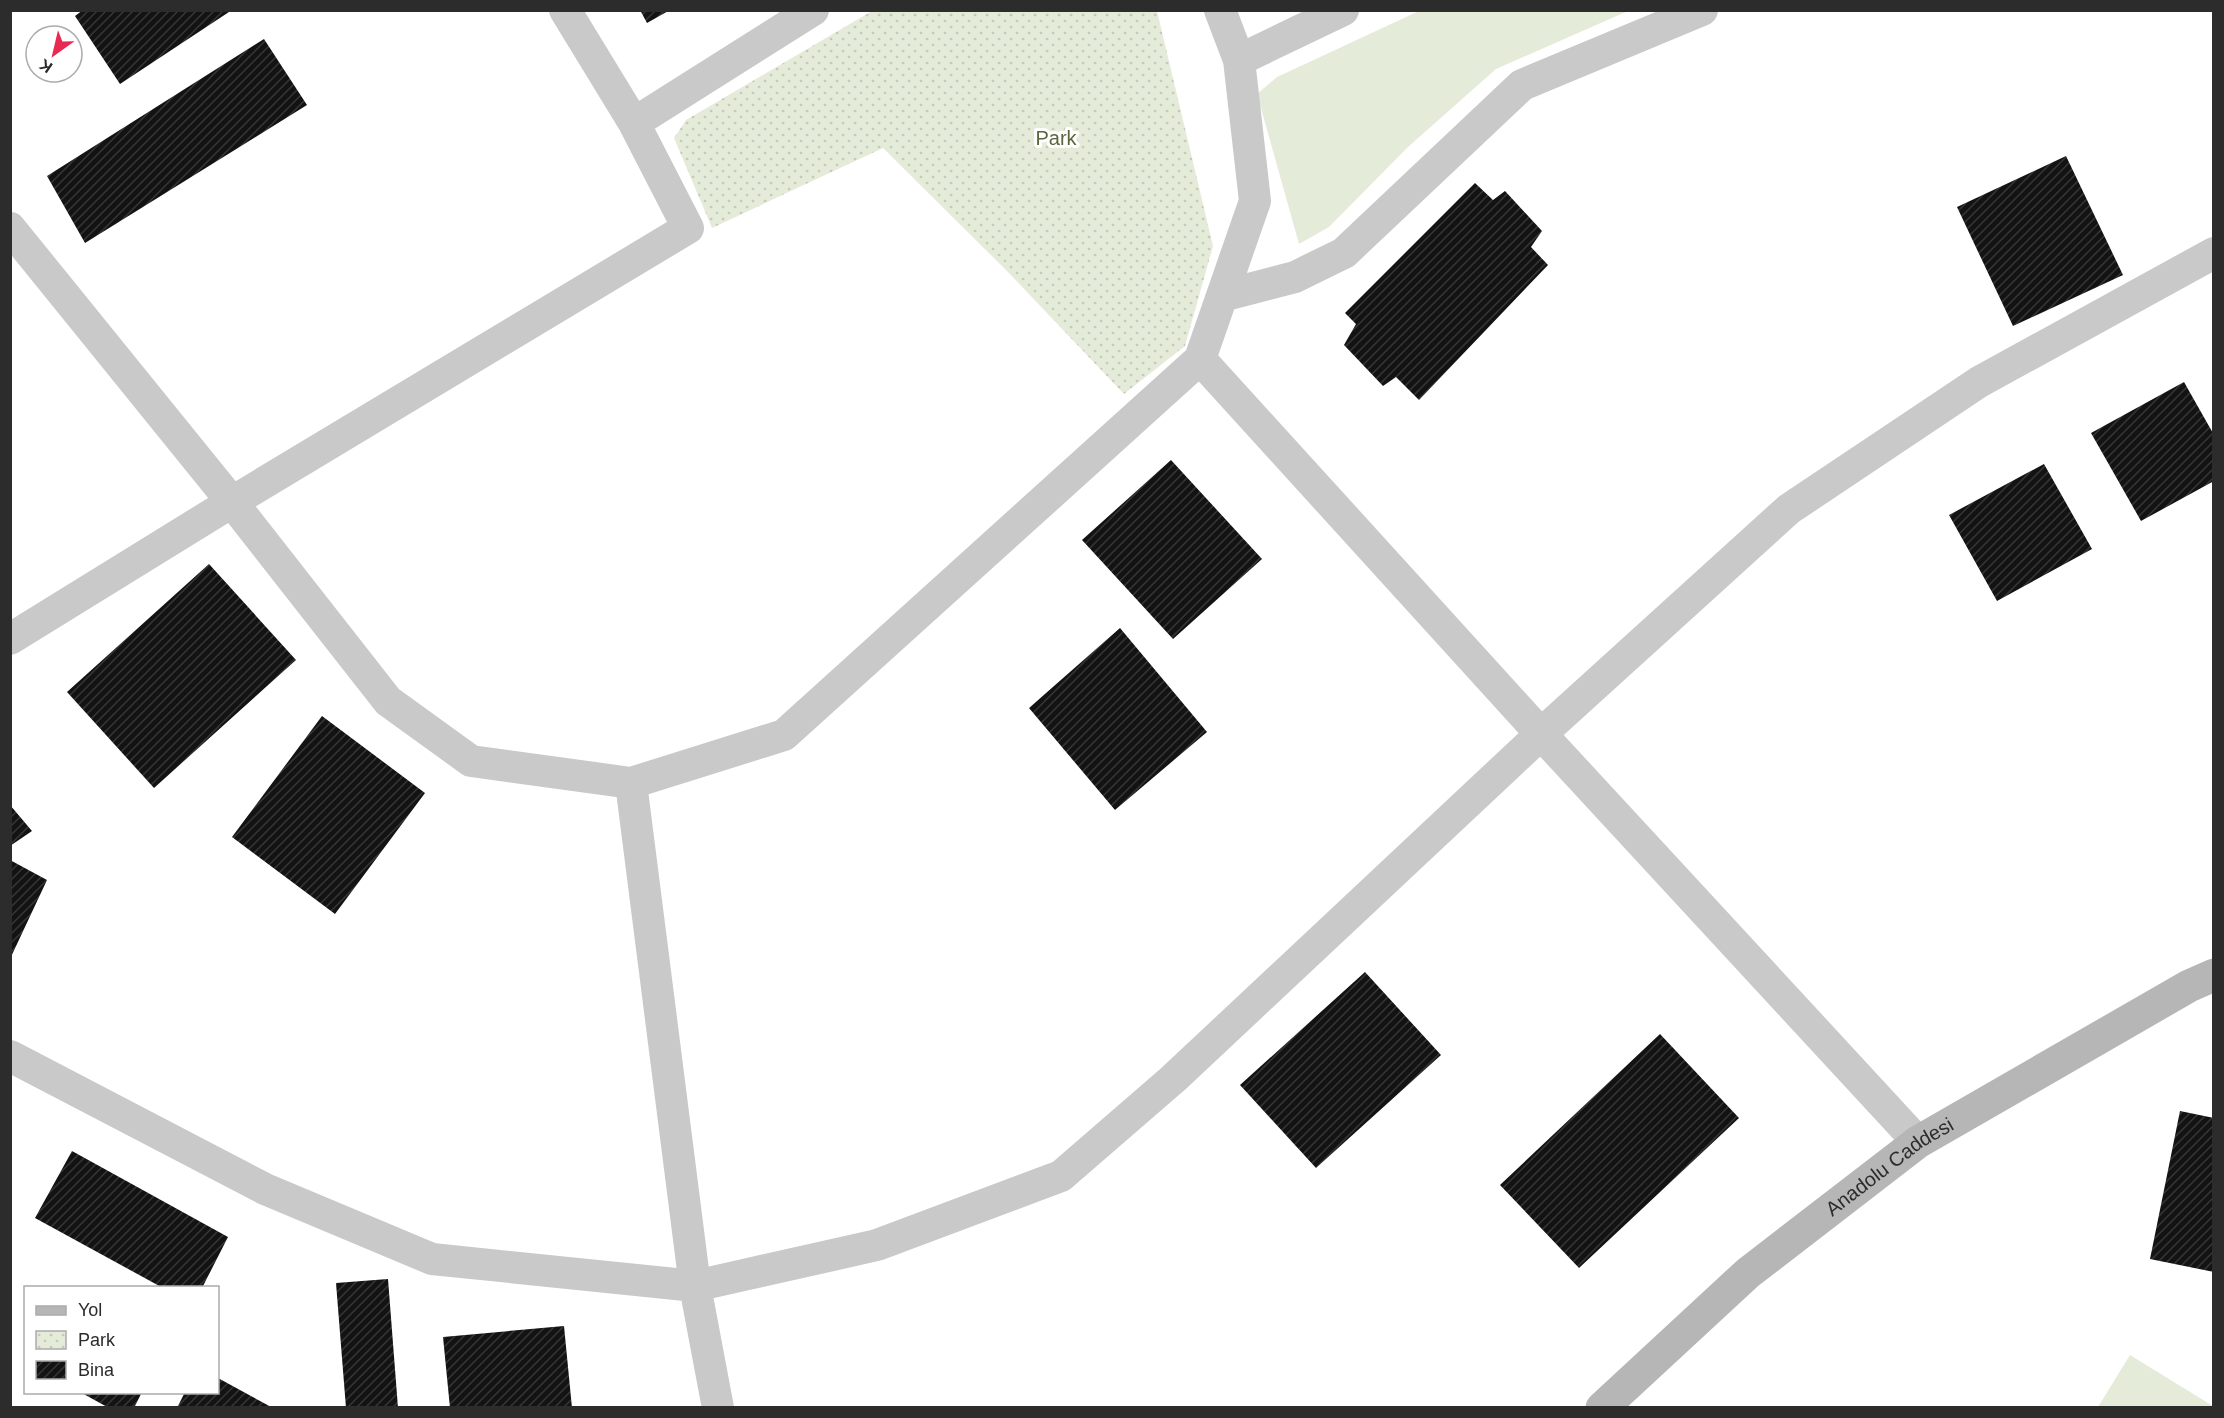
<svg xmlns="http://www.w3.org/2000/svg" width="2224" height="1418" font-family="Arial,sans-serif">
<defs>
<pattern id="park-dots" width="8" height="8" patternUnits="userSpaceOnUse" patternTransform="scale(1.5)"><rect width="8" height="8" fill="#e5ebd9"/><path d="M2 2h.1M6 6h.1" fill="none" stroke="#c5caba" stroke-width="1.8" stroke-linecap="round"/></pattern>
<pattern id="building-hatch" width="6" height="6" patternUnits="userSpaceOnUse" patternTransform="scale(1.5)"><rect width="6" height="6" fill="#131313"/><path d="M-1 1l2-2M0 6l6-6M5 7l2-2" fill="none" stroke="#363636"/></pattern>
</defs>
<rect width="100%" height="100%" fill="#fff"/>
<path fill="#e5ebd9" d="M1419 11H1628L1496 69 1408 147 1329 227 1299 244 1257 94 1277 77Z
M2130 1355 2213 1406V1407H2098Z"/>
<path fill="url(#park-dots)" d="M872 11H1157L1213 246 1185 346 1124 394 1007 271 883 148 712 228 674 138 686 120Z"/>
<path fill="url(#building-hatch)" d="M83 10H232L120 84 75 16Z
M640 10H670L647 23Z
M264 39 307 105 85 243 47 176Z
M2066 156 2123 275 2013 326 1957 207Z
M1475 183 1493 200 1505 191 1542 231 1531 247 1548 265 1419 400 1396 377 1383 386 1344 345 1356 324 1345 313Z
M2184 382 2214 435V481L2141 521 2091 433Z
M1171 460 1262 559 1173 639 1082 540Z
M2044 464 2092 549 1997 601 1949 515Z
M209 564 296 660 154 788 67 692Z
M1120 628 1207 732 1115 810 1029 708Z
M322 716 425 793 335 914 232 837Z
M10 805 32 831 10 846Z
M10 860 47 880 10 959Z
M1365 972 1441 1055 1316 1168 1240 1085Z
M1660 1034 1739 1118 1579 1268 1500 1185Z
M2180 1111 2214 1118V1272L2150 1259Z
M72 1151 228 1237 202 1288H163L35 1218Z
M388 1279 398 1408H346L336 1283Z
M564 1326 572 1408H450L443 1337Z
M218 1378 273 1408H177L185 1392H218Z
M80 1392H142L134 1408H109Z"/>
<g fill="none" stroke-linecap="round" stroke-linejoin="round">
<path stroke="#c9c9c9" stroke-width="32" d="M565 10 634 123
M1239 60 1343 10
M10 228 232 502 388 701 471 761 631 783 784 735 1200 359 1255 201 1239 60 1220 10
M1222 296 1295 277 1344 253 1522 85 1702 10
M1200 359 1541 734 1918 1142
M10 639 232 502 688 228 634 123 813 10
M631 783 695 1286 718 1408
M10 1056 265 1189 432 1259 695 1286 877 1245 1061 1176 1173 1079 1541 734 1789 509 1979 382 2214 253"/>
<path stroke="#b6b6b6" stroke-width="33" id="s1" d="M1602 1408 1748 1273 1918 1142 2189 986 2214 975"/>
</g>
<g text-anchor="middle" stroke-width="6" stroke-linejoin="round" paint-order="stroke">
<g font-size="20" fill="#56683a" stroke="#fff">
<text x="1056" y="145">Park</text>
</g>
<g font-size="20" fill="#2c2c2c" stroke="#fff">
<text dy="7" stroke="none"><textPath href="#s1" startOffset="376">Anadolu Caddesi</textPath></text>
</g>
</g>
<rect width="2224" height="1418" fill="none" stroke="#2c2c2c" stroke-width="24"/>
<rect x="24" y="1286" width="195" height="108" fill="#ffffff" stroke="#ababab" stroke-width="1.5"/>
<rect x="36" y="1306" width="30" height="9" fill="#b6b6b6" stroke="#ababab" stroke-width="1.5"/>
<text x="78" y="1316" font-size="18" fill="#2c2c2c">Yol</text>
<rect x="36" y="1331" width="30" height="18" fill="url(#park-dots)" stroke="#ababab" stroke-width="1.5"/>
<text x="78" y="1346" font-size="18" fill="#2c2c2c">Park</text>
<rect x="36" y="1361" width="30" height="18" fill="url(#building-hatch)" stroke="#ababab" stroke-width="1.5"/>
<text x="78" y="1376" font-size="18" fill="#2c2c2c">Bina</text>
<g transform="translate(54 54) rotate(214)"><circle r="28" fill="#ffffff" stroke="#ababab" stroke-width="1.5"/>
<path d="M0-4.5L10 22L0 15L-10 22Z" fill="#e82a53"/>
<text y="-9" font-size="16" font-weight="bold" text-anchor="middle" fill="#2c2c2c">K</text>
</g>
</svg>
